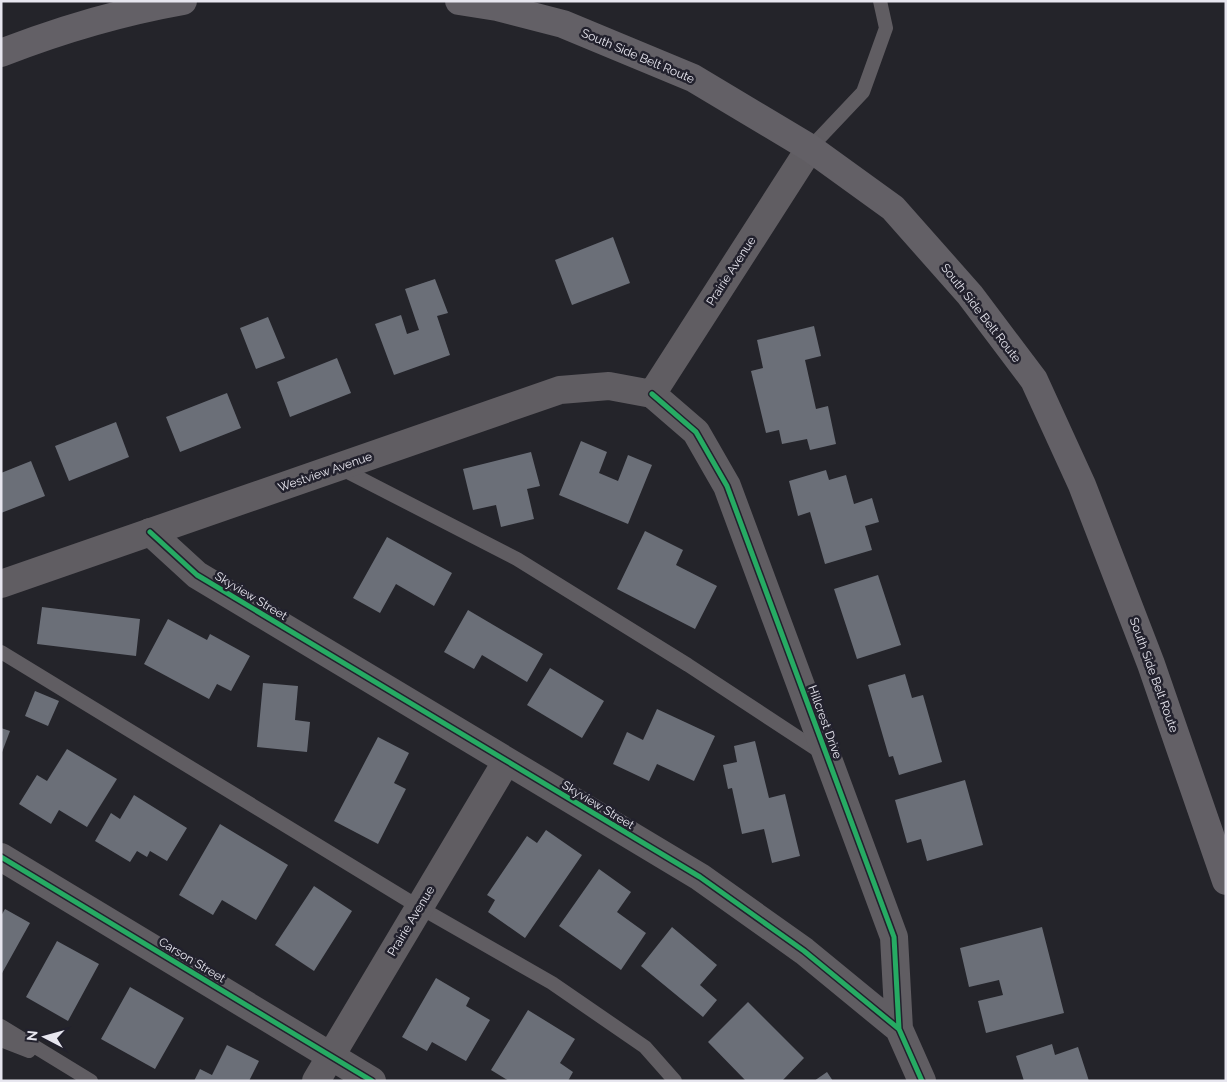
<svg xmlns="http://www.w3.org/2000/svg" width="1227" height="1082" font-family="Raleway,sans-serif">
<rect width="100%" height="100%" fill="#24242a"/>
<path fill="#6b6f78" d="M613 237 630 283 572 305 555 260Z
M435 279 448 313 437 316 450 355 394 375 375 324 401 315 407 334 419 330 405 289Z
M268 317 285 358 256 369 240 328Z
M814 326 821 356 805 360 816 409 828 406 836 444 810 450 807 439 782 444 779 430 766 433 751 371 763 368 757 340Z
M337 358 351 393 290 417 277 382Z
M227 393 241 428 180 452 166 417Z
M116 422 129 457 69 481 55 446Z
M581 441 607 452 599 473 618 481 628 455 652 465 628 524 559 495Z
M531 452 540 486 527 489 534 519 501 527 496 505 473 510 463 469Z
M31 461 45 496 1 513V473Z
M826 470 829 480 846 475 854 504 872 498 879 522 865 526 872 550 825 564 810 512 798 516 789 481Z
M645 531 683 550 676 565 717 586 695 629 617 589Z
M387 537 452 573 434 606 396 584 380 613 353 598Z
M878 575 901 645 857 659 834 589Z
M42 607 140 619 136 656 37 644Z
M468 610 543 654 527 682 482 655 474 669 444 652Z
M168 619 207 640 210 634 250 656 231 691 217 684 209 699 144 664Z
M550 668 604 701 582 738 527 705Z
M905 674 912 698 923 695 942 762 899 775 893 756 889 757 868 685Z
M263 683 298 686 295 720 310 722 307 752 257 747Z
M35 691 59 701 48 726 25 716Z
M657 709 715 736 694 781 657 764 649 781 613 764 627 732 643 740Z
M1 728 10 731 1 755Z
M378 737 409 753 394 783 406 789 378 844 334 821Z
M755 741 769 798 785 794 800 856 772 863 764 829 742 834 732 788 728 789 723 765 737 762 734 746Z
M67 749 117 779 87 827 59 810 51 824 19 804 37 775 47 781Z
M965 780 983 845 927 861 921 839 907 843 895 800Z
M134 795 187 828 167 861 150 851 147 857 137 851 130 862 95 841 111 813 120 819Z
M220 824 288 865 256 920 222 900 213 915 179 895Z
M546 830 582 855 525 938 488 912 495 900 487 895 527 836 537 843Z
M599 869 631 892 617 912 646 933 621 970 559 926Z
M314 886 352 911 314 971 275 945Z
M5 909 30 923 1 975V916Z
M672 927 717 965 700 985 717 1000 703 1017 641 966Z
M1042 927 1064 1013 986 1033 978 1001 1003 995 999 980 969 987 960 948Z
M57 941 99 964 68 1021 26 997Z
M436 978 470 998 466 1006 490 1020 466 1061 432 1042 427 1051 402 1037Z
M130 987 184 1018 155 1069 101 1039Z
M748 1002 804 1058 782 1081H746L708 1042Z
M528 1010 575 1039 560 1063 573 1072 568 1081H509L491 1070Z
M1052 1044 1055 1055 1078 1047 1089 1081H1024L1016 1056Z
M227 1045 259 1061 249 1081H194L200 1069 212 1075Z
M827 1072 833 1081H814Z"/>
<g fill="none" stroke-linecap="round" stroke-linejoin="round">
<path stroke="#605d62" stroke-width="14" d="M810 148 863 92 886 28 880 1
M340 468 517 559 688 665 822 753
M1 652 419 907 552 983 645 1047 675 1081
M1 1026 91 1081
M1 1040 29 1051"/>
<path stroke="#605d62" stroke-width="28" d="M652 394 696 432 727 486 894 937 899 1029 922 1081
M150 532 197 575 700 877 804 951 899 1029
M1 857 372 1081
M316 1081 506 762"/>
<path stroke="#605d62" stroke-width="28" d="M1 584 560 390 609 386 652 394 810 148"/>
<path stroke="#636066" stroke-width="28" d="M459 1 497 7 563 24 693 78 810 148 893 208 970 295 1034 380 1082 485 1151 664 1226 881
M1 53C60 30 121 12 183 1"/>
<defs>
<path id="cycleway" d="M652 394 696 432 727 486 894 937 899 1029 922 1081
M150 532 197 575 700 877 804 951 899 1029
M1 857 372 1081"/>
</defs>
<use href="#cycleway" stroke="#22212d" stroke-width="8"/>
<use href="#cycleway" stroke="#26ab63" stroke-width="5"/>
</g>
<g text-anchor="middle" stroke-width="5" stroke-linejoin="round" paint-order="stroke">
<g font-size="12" fill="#e7e6ef" stroke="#22212d">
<text transform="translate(638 56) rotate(23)" y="4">South Side Belt Route</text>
<text transform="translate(731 271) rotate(-57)" y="4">Prairie Avenue</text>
<text transform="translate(981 313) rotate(52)" y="4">South Side Belt Route</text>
<text transform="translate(325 472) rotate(-19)" y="4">Westview Avenue</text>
<text transform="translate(251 596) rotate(31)" y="4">Skyview Street</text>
<text transform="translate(1154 675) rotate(70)" y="4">South Side Belt Route</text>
<text transform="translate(825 722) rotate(70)" y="4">Hillcrest Drive</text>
<text transform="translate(598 805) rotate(31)" y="4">Skyview Street</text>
<text transform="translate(411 921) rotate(-59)" y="4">Prairie Avenue</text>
<text transform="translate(192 960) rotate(31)" y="4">Carson Street</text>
</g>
</g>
<rect width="1227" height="1082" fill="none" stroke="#e7e6ef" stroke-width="5"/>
<g transform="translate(45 1037) rotate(276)" stroke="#22212d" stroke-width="4" paint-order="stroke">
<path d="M0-4L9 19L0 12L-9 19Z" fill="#e7e6ef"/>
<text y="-8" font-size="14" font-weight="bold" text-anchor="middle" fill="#e7e6ef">N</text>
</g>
</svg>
